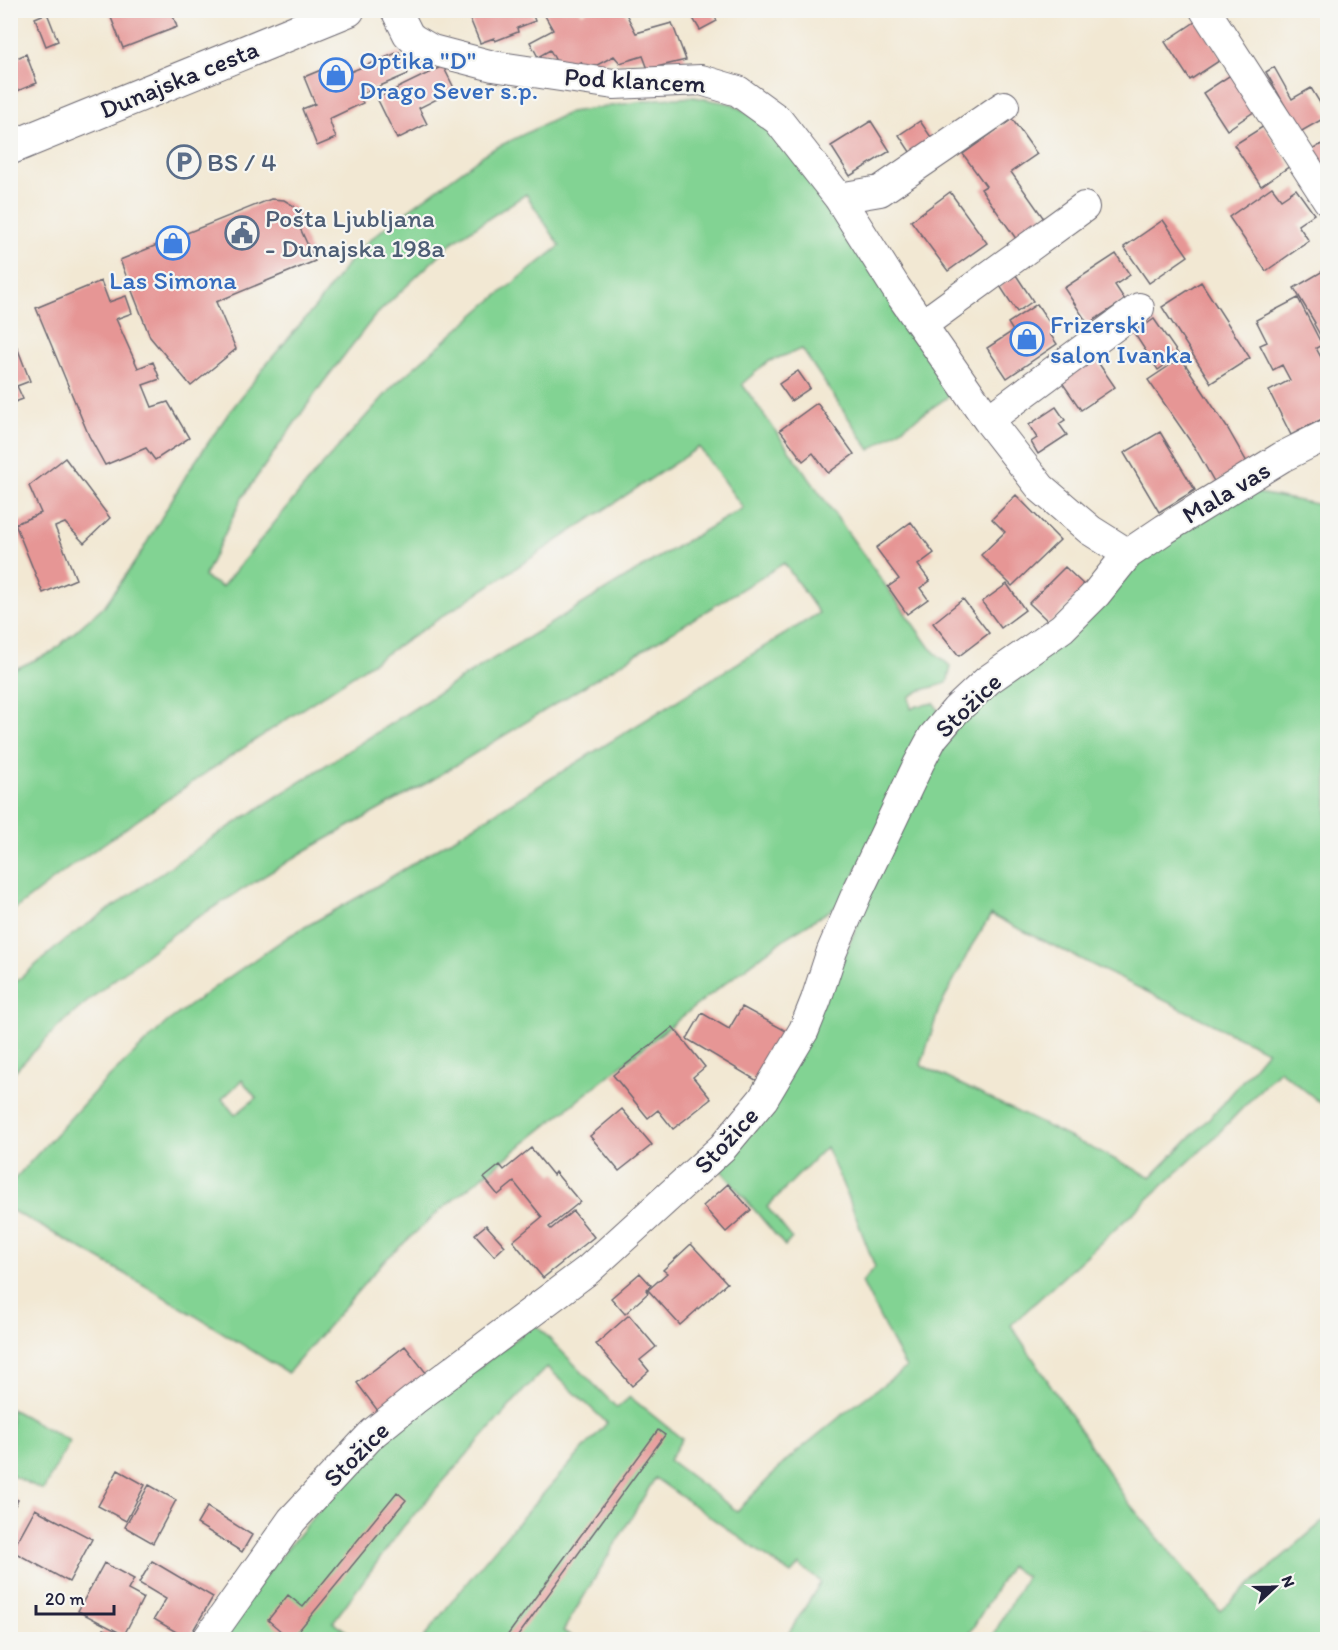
<svg xmlns="http://www.w3.org/2000/svg" width="1338" height="1650" font-family="Itim,sans-serif">
<rect width="100%" height="100%" fill="#f6f6f2"/>
<filter id="ink" filterUnits="userSpaceOnUse"><feTurbulence type="fractalNoise" baseFrequency=".0167" numOctaves="2"/><feDisplacementMap in="SourceGraphic" scale="12" xChannelSelector="R" yChannelSelector="G"/><feConvolveMatrix kernelMatrix="1 2 1 2 8 2 1 2 1" color-interpolation-filters="sRGB"/></filter>
<filter id="wash" filterUnits="userSpaceOnUse"><feTurbulence type="fractalNoise" baseFrequency=".008" numOctaves="4" result="noise"/><feDisplacementMap in="SourceGraphic" scale="24" xChannelSelector="R" yChannelSelector="G"/><feGaussianBlur stdDeviation="1.35" result="paint"/><feColorMatrix in="noise" values="0 0 0 0 0 0 0 0 0 0 0 0 0 0 0 0 0 1.4 0 .05"/><feComposite in="paint" operator="in"/></filter>
<g filter="url(#wash)">
<rect width="100%" height="100%" fill="#f2e8d3"/>
<path fill="#82d393" stroke="#527a67" stroke-width="1.5" fill-rule="evenodd" d="M694 97 733 104 771 128 790 152 955 392 870 450 802 349 767 362 742 384 930 648 951 667 947 683 919 691 909 697 911 709 917 706 934 703 939 711 839 905 788 936 698 1004 437 1213 382 1263 288 1373C197 1316 105 1260 11 1210L10 1184 97 1089 167 1022 222 982 289 936 362 895 819 613 784 563 427 783 305 851 185 925 106 986 62 1023 11 1075V986L65 940 209 840 465 676 654 560 743 508 699 447 210 770 70 867 11 912V671L52 652 105 605 139 556 188 472 228 414 270 360 316 306 358 250 388 225 489 151 570 112 658 99ZM526 194 560 246 488 303 394 385 316 472 222 587 204 577 242 498 322 384 374 317 454 241ZM242 1080 256 1098 235 1115 222 1099Z
M1247 491 1327 506V1108L1279 1070 1208 1144 1011 1325 1127 1501 1220 1611 1327 1518V1639L1157 1640 1154 1637 1143 1636 1140 1640 991 1639 1026 1577 1010 1566 966 1639H785L821 1582 799 1565 791 1574 655 1478 563 1631 576 1639H423C479 1563 543 1494 607 1423L547 1367 525 1389 403 1527 333 1622 358 1639 218 1640 246 1598 334 1492 381 1443 535 1324 617 1408 630 1397 682 1439 669 1460 737 1511 787 1460 847 1411 906 1368 889 1336 862 1282 875 1267 849 1199 826 1147 767 1207 792 1238 785 1246 719 1168 830 990 902 818 958 724 1118 584 1167 539ZM991 915 1267 1051 1223 1104 1151 1177 921 1065 939 1009 972 945Z
M11 1409 70 1441 43 1490 11 1475Z"/>
<g id="blocks">
<path fill="#e69695" d="M118 10H171L177 27 123 48 110 15Z
M477 10H531L535 21 517 28 518 32 495 41 494 38 480 43 468 14Z
M551 10H580L582 14 588 10H624L636 33 672 23 686 60 648 69 643 56 620 63 614 56 586 71 581 62 562 72 550 50 538 57 530 42 553 30 544 14Z
M698 10H711L717 21 700 30 691 15Z
M47 13 58 41 46 46 35 18Z
M1198 20 1222 59 1190 80 1165 42Z
M399 52 408 74 359 95 363 103 329 119 336 138 317 146 302 109 315 104 304 77 345 60 350 72Z
M26 54 37 83 10 94V61Z
M443 66 455 90 419 108 427 124 397 139 377 98Z
M1274 67 1292 99 1311 88 1328 116 1300 132 1266 72Z
M1232 74 1255 111 1227 130 1203 93Z
M1012 119 1037 154 1011 172 1047 223 1019 243 981 189 986 186 963 154Z
M871 121 890 151 850 176 831 146Z
M920 121 933 140 912 155 899 135Z
M1264 126 1290 166 1261 186 1234 145Z
M1328 140V192L1307 153Z
M1272 187 1281 199 1296 189 1314 214 1298 225 1309 241 1266 271 1229 217Z
M950 192 987 243 948 271 911 221Z
M271 199 284 200 294 206 300 219V228L315 261 216 302 236 349 191 386 150 337 120 260Z
M1163 220 1188 256 1149 283 1124 247Z
M1116 254 1130 275 1115 285 1125 300 1088 324 1064 288Z
M1328 268V353L1322 343 1324 342 1314 324 1315 323 1294 288Z
M1016 275 1033 301 1017 312 1000 286Z
M101 281 109 302 126 296 132 313 116 319 138 368 153 362 160 379 143 385 152 407 168 402 189 438 155 460 146 448 105 465 89 436 36 308Z
M1201 282 1250 358 1211 383 1162 307Z
M1298 298 1322 345 1316 348 1328 370V416L1291 435 1269 391 1290 380 1282 365 1273 370 1260 345 1267 342 1256 320Z
M1037 304 1055 331 1050 334 1057 344 1007 378 987 348 1013 331 1008 323Z
M1154 319 1179 355 1158 370 1134 333Z
M17 347 30 381 17 386 23 399 10 404V350Z
M1095 358 1115 387 1081 410 1061 381Z
M1181 358 1228 429 1248 464 1215 483 1195 448 1148 380Z
M798 371 810 388 791 401 779 384Z
M817 403 854 454 828 473 813 453 803 461 780 430Z
M1056 407 1065 420 1059 424 1067 435 1038 454 1031 442 1037 438 1029 425Z
M1160 432 1195 490 1159 512 1124 453Z
M65 458 110 518 84 543 65 523 55 527 76 579 43 593 15 524 41 513 29 486Z
M1016 495 1060 540 1012 586 981 555 1005 532 992 519Z
M911 522 934 553 918 565 930 581 920 588 928 599 907 614 888 587 899 579 876 548Z
M1065 567 1086 587 1050 623 1029 603Z
M1007 584 1025 610 1001 628 982 602Z
M963 599 989 633 959 656 933 623Z
M742 1007 788 1032 759 1082 687 1039 702 1013 729 1029Z
M673 1027 705 1067 693 1077 711 1099 673 1129 658 1110 648 1118 613 1075Z
M622 1109 652 1145 619 1171 590 1136Z
M531 1148 553 1175 555 1172 580 1202 549 1227 551 1229 573 1211 594 1237 543 1278 513 1241 542 1217 514 1182 498 1195 484 1178 500 1165 504 1170Z
M728 1184 751 1210 726 1232 703 1206Z
M486 1225 505 1246 494 1256 475 1234Z
M691 1244 727 1283 680 1325 648 1290 667 1273 663 1270Z
M640 1273 651 1285 646 1290 648 1293 625 1314 611 1298Z
M629 1315 656 1347 640 1360 649 1371 632 1386 596 1344Z
M405 1346 427 1374 378 1411 357 1383Z
M658 1430 665 1435 515 1640H504Z
M118 1470 145 1485 126 1521 98 1506Z
M149 1485 176 1500 153 1543 125 1527Z
M397 1492 406 1500 291 1640 268 1620 288 1595 303 1607Z
M10 1496 18 1500 10 1514Z
M207 1507 252 1535 242 1552 197 1524Z
M35 1509 92 1539 69 1582 12 1551Z
M152 1561 213 1597 188 1639 154 1619 166 1599 139 1583Z
M104 1563 134 1579 128 1590 143 1598 124 1635 78 1611Z
M104 1629 126 1640H99Z"/>
</g>
</g>
<g filter="url(#ink)">
<use href="#blocks" fill-opacity="0" stroke="#6b6770" stroke-width="1.5"/>
<g fill="none" stroke-linecap="round" stroke-linejoin="round">
<defs>
<path id="minor" d="M396 10 408 34 413 39 432 50 493 66 614 84 701 80 738 91 778 120 839 198 896 288 988 420 1041 488 1090 530 1128 554
M1205 10 1328 200
M839 198 880 191 1004 106
M922 325 1084 207
M988 420 1139 308
M207 1640 292 1520 373 1433 414 1400 588 1270 723 1147 763 1099 804 1030 816 1000 832 951 857 893 919 763 933 737 956 710 988 680 1062 628 1096 594 1128 554 1165 529 1282 457 1328 434"/>
<path id="secondary" d="M10 148 348 10"/>
</defs>
<use href="#minor" stroke="#6b6770" stroke-width="32"/>
<use href="#secondary" stroke="#6b6770" stroke-width="35"/>
<use href="#minor" stroke="#fff" stroke-width="30"/>
<use href="#secondary" stroke="#fff" stroke-width="33"/>
</g>
</g>
<defs>
<symbol id="shop-ring" viewBox="-11 -11 22 22"><circle r="9.5" fill="#f6f6f2" stroke="#3f7fe0" stroke-width="1.5"/><path d="M-5-2.5h2.3a2.7 3.5 0 0 1 5.4 0H5L5.5 6h-11ZM-1.5-2.5h3a1.5 2.3 0 0 0-3 0Z" fill="#3f7fe0"/></symbol>
<symbol id="parking-ring" viewBox="-11 -11 22 22"><circle r="9.5" fill="#f6f6f2" stroke="#5c6f8a" stroke-width="1.5"/><path d="M-3.5-5.5H1a3.5 3.5 0 0 1 0 7H-1V5.5H-3.5ZM-1-3.4V-.6H.8a1.4 1.4 0 0 0 0-2.8Z" fill="#5c6f8a"/></symbol>
<symbol id="civic-ring" viewBox="-11 -11 22 22"><circle r="9.5" fill="#f6f6f2" stroke="#5c6f8a" stroke-width="1.5"/><path d="M-.6-6.5H3V-4.5H.6V-3L4-1V1h2V6H-6V1h2V-1L-.6-3ZM-1.2 2.5V6h2.4V2.5Z" fill="#5c6f8a"/></symbol>
</defs>
<g fill-rule="evenodd">
<use href="#shop-ring" x="317" y="56" width="38" height="38"/>
<use href="#parking-ring" x="165" y="143" width="38" height="38"/>
<use href="#civic-ring" x="223" y="214" width="38" height="38"/>
<use href="#shop-ring" x="154" y="224" width="38" height="38"/>
<use href="#shop-ring" x="1008" y="320" width="38" height="38"/>
</g>
<g text-anchor="middle" stroke-width="4.5" stroke-linejoin="round" paint-order="stroke">
<g font-size="26" fill="#366cbe" stroke="#f6f6f2" text-anchor="start">
<text x="359" y="69">Optika "D"<tspan x="359" dy="30">Drago Sever s.p.</tspan></text>
<text x="173" y="289" text-anchor="middle">Las Simona</text>
<text x="1050" y="333">Frizerski<tspan x="1050" dy="30">salon Ivanka</tspan></text>
</g>
<g font-size="26" fill="#22223b" stroke="#f6f6f2">
<text transform="translate(179 79) rotate(-22)" y="9">Dunajska cesta</text>
<text transform="translate(635 80) rotate(3)" y="9">Pod klancem</text>
<text transform="translate(1226 492) rotate(-31)" y="9">Mala vas</text>
<text transform="translate(968 705) rotate(-44)" y="9">Stožice</text>
<text transform="translate(726 1140) rotate(-47)" y="9">Stožice</text>
<text transform="translate(356 1454) rotate(-45)" y="9">Stožice</text>
</g>
<g font-size="26" fill="#4e5e75" stroke="#f6f6f2" text-anchor="start">
<text x="207" y="171">BS / 4</text>
<text x="265" y="227">Pošta Ljubljana<tspan x="265" dy="30">- Dunajska 198a</tspan></text>
</g>
</g>
<rect width="1338" height="1650" fill="none" stroke="#f6f6f2" stroke-width="36"/>
<g transform="translate(1275 1587) rotate(68)" stroke="#f6f6f2" stroke-width="4.5" paint-order="stroke">
<path d="M0-4.5L10 22L0 15L-10 22Z" fill="#22223b"/>
<text y="-9" font-size="16" font-weight="bold" text-anchor="middle" fill="#22223b">N</text>
</g>
<path d="M36 1605v9h78v-9" fill="none" stroke="#22223b" stroke-width="3"/>
<text x="45" y="1605" font-size="18" fill="#22223b" stroke="#f6f6f2" stroke-width="4.5" paint-order="stroke">20 m</text>
</svg>
